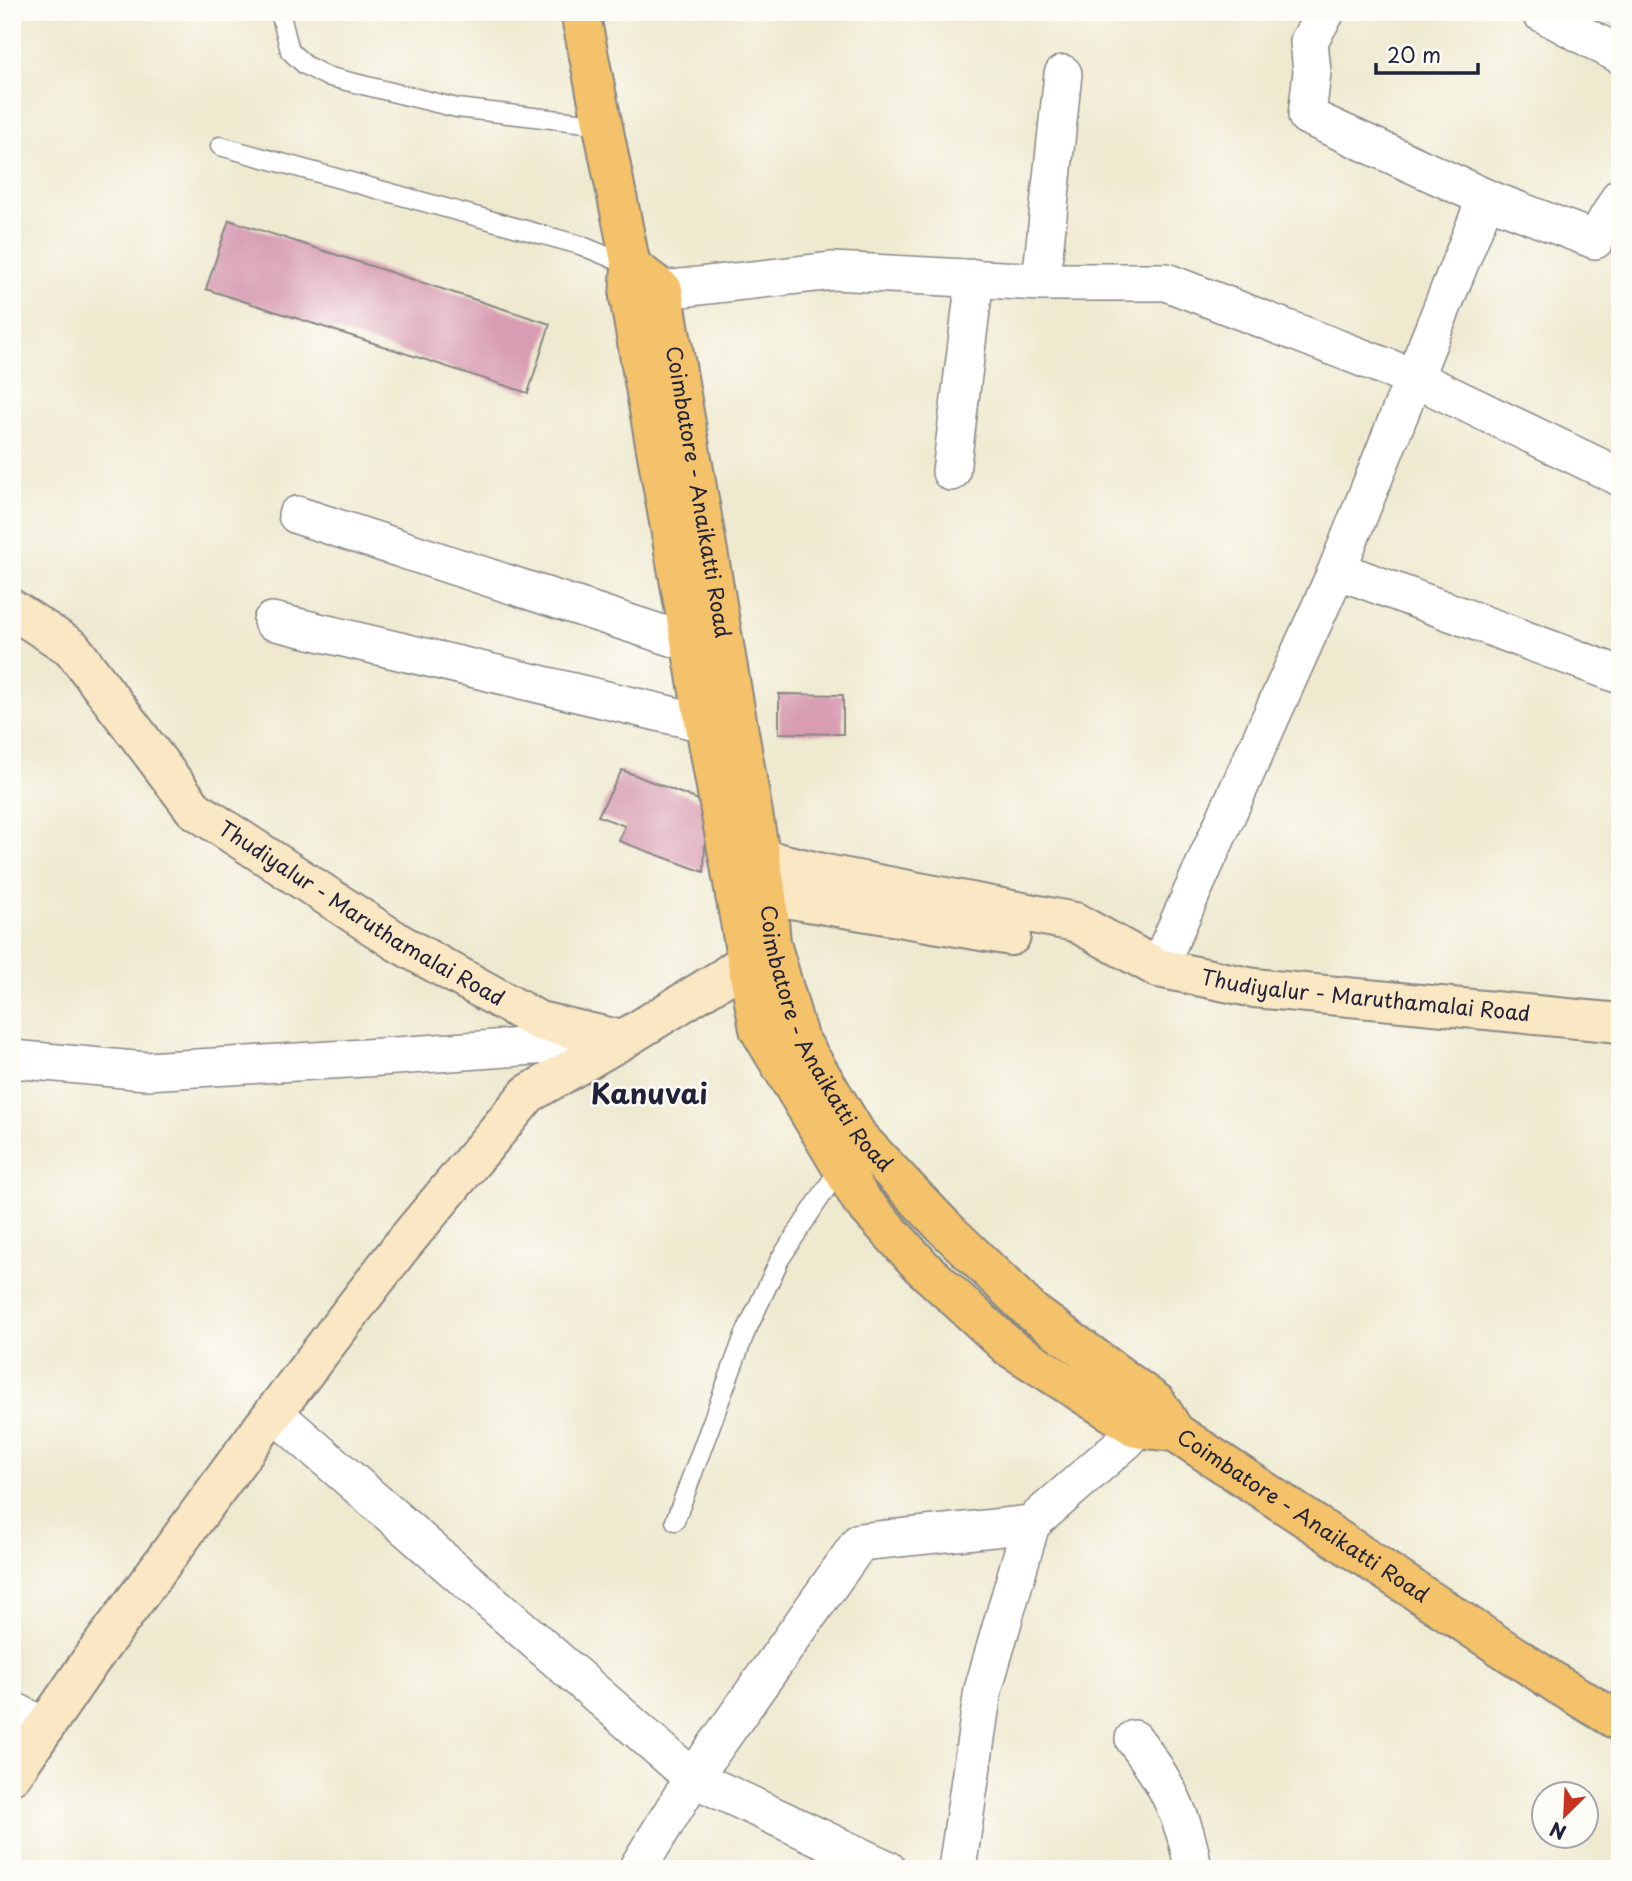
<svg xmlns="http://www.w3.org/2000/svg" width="1632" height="1881" font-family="'Playpen Sans',sans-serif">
<rect width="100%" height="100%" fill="#fdfcf7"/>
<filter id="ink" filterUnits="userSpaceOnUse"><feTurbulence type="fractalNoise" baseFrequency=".0143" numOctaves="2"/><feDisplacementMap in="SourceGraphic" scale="14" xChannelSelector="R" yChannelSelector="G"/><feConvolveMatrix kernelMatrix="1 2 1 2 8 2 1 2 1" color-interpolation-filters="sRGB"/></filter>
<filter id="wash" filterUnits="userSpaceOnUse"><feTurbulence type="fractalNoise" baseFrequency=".00686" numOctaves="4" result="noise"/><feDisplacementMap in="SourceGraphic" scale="28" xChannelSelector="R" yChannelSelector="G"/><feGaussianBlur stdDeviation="1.57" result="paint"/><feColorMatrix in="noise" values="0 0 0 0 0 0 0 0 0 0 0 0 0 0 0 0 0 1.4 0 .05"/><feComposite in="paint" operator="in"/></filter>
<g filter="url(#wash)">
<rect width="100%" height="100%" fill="#eee9cf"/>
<g id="blocks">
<path fill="#d89db3" d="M229 220 550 324 528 393 206 289Z
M779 694 843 695V734L779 733Z
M622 770 706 803 704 872 619 841 625 826 598 816Z"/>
</g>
</g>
<g filter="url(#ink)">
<use href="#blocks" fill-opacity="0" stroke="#888685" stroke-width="2"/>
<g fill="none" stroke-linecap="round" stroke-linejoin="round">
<defs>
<path id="lane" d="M280 12 290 51 305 65 326 76 457 108 603 125
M220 146 580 245 631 266
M675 1521 744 1336 780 1259 841 1166"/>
<path id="street" d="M1326 12 1309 41 1312 72 1307 116 1486 198
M1540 12 1620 55
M1041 282 1063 74
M663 290 833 271 1041 282H1166L1412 377 1620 477
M951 472 975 278
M297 515 690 643
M1337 570 1620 675
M272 621 704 723
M1158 968 1337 570 1486 198 1595 240 1620 197
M12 1059 146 1071 381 1057 607 1041
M274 1413 693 1778 887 1869
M12 1710 45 1727
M1134 1739C1164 1778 1186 1819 1193 1869
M637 1869 693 1778 860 1542 1031 1524
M957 1869 983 1690 1031 1524 1127 1440 1156 1403"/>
<g id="secondary">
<path id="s1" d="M12 609 72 648 194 809 399 943 539 1021 622 1040 723 978 771 943"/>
<path id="s2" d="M731 851 826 874 1075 922 1158 968 1254 988 1620 1023"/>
<path d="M735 895H767L1011 936"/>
<path d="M12 1775 89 1663 252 1441 400 1248 528 1094 622 1040"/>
</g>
<g id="primary">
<path d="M580 12 631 266 629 297 759 1029 861 1200 923 1268 1009 1347 1137 1428 1175 1432"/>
<path id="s3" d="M631 266 663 290 767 895 771 943 798 1037 859 1138 944 1227 1032 1312 1157 1403 1175 1432 1557 1684 1620 1722"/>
</g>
</defs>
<use href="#lane" stroke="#888685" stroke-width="21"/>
<use href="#street" stroke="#888685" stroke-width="40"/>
<use href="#secondary" stroke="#888685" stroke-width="42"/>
<use href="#primary" stroke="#888685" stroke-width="42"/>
<use href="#lane" stroke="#fff" stroke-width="18"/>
<use href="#street" stroke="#fff" stroke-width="37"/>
<use href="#secondary" stroke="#fae7c3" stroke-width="38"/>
<use href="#primary" stroke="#f3c26a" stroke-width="38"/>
</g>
</g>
<g text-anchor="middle" stroke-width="5" stroke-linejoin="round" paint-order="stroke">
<g font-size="21" fill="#22223b" stroke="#fdfcf7">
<text dy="7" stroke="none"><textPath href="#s3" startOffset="245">Coimbatore - Anaikatti Road</textPath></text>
<text dy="7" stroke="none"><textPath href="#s1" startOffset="471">Thudiyalur - Maruthamalai Road</textPath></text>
<text dy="7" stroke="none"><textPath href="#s2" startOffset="656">Thudiyalur - Maruthamalai Road</textPath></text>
<text dy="7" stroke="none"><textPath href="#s3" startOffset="812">Coimbatore - Anaikatti Road</textPath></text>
<text dy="7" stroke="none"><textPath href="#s3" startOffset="1505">Coimbatore - Anaikatti Road</textPath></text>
</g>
<g font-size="28" font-weight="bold" fill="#22223b" stroke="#fdfcf7">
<text x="649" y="1104">Kanuvai</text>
</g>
</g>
<rect width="1632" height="1881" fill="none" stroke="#fdfcf7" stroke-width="42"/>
<g transform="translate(1565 1815) rotate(204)"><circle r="33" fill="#fdfcf7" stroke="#a5a5ac" stroke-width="2"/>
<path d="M0-5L12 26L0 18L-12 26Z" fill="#c8321e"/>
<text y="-10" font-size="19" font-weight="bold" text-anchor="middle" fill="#22223b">N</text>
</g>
<path d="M1376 63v10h102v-10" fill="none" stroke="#22223b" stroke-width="3.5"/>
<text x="1387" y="63" font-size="21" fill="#22223b" stroke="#fdfcf7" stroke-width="5" paint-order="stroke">20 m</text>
</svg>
